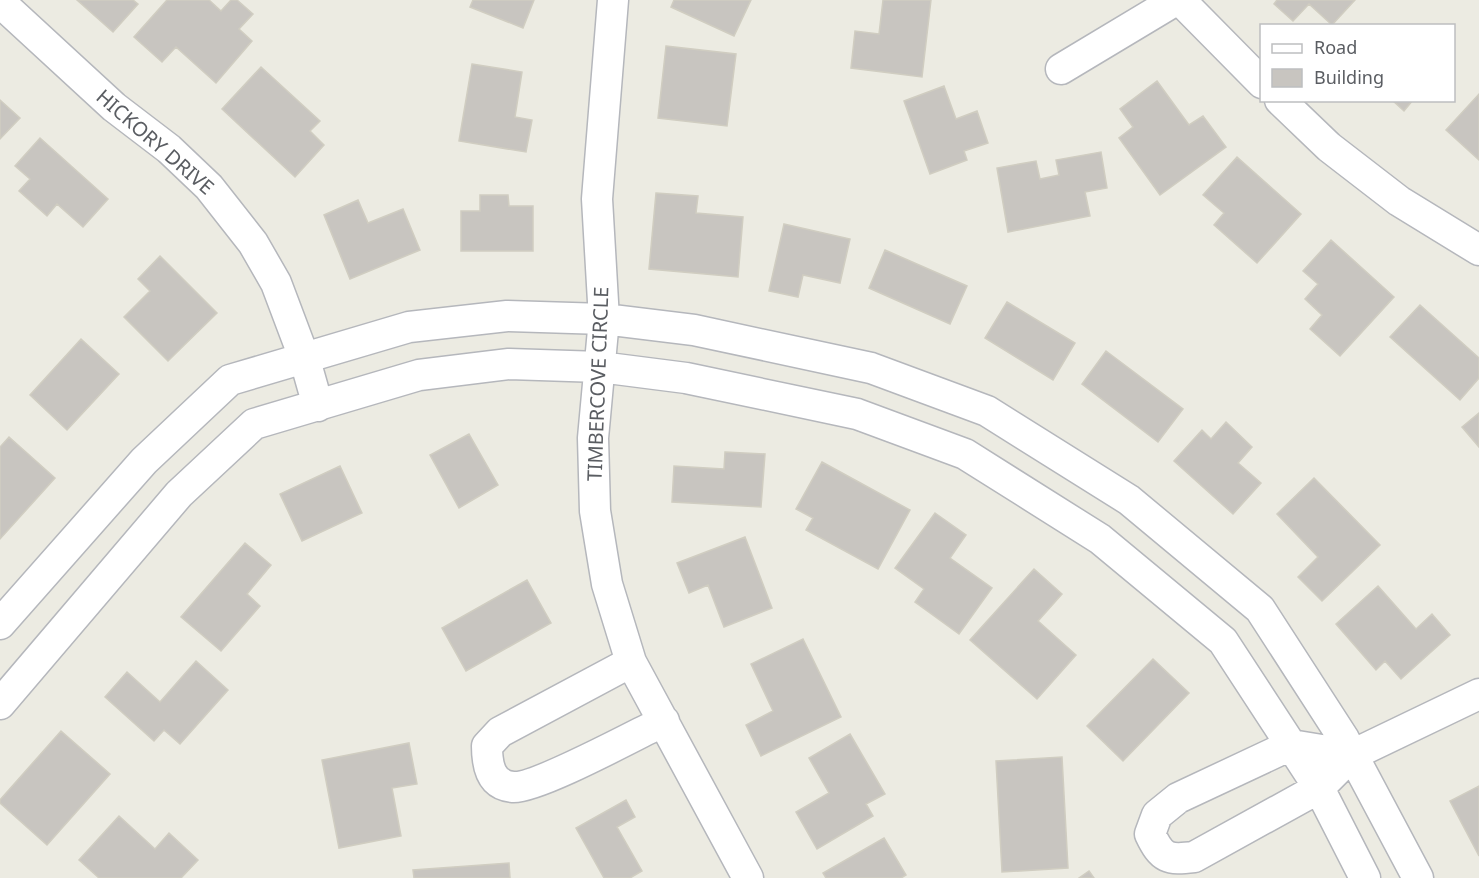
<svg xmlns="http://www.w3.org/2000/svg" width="1479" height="878" font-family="'Noto Sans',sans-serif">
<rect width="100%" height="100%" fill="#ecebe2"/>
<path fill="#c8c5c0" stroke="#d0cdc1" stroke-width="1.5" d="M77 0H133L138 4 113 32Z
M167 0H209L221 11 231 0H237L253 14 239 29 252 41 216 83 176 47 162 62 134 37Z
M473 0H534L523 28 470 7Z
M674 0H751L734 36 671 7Z
M883 0H931L922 77 851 68 855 31 879 34Z
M1277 0H1355L1332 25 1309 4 1293 21 1274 4Z
M666 46 736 54 727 126 658 118Z
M472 64 522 72 515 117 532 120 526 152 459 141Z
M261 67 320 121 310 131 324 145 295 177 222 109Z
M1157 81 1189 125 1203 116 1226 147 1160 195 1119 138 1133 127 1120 109Z
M944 86 956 119 977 111 988 143 964 151 967 160 930 174 904 101Z
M1479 94V160L1446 130Z
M0 100 20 118 0 139Z
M1392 100H1413L1404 111Z
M40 138 108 199 83 227 57 204 47 216 19 191 30 179 15 166Z
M1101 152 1107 188 1085 192 1090 216 1008 232 997 168 1036 161 1040 179 1059 175 1056 160Z
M1237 157 1301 214 1257 263 1214 225 1224 213 1203 195Z
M656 193 698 196 696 213 743 217 738 277 649 269Z
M480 195H508L509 206H533V251H461V211H480Z
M358 200 368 223 403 209 420 250 350 279 324 215Z
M784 224 850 239 840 283 803 275 798 297 769 291Z
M1331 240 1394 297 1340 356 1310 329 1322 315 1305 299 1318 284 1303 271Z
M885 250 967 286 950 324 869 288Z
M160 256 217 313 168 361 124 317 150 291 138 279Z
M1007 302 1075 343 1053 380 985 338Z
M1420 305 1479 358V378L1460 400 1390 337Z
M81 339 119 374 67 430 30 395Z
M1106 351 1183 409 1158 442 1082 384Z
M1479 413V447L1462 427Z
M1226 422 1252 447 1238 463 1261 483 1233 514 1174 461 1202 430 1211 439Z
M469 434 498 485 459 508 430 455Z
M9 437 55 478 0 539V447Z
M725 452 765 454 761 507 672 502 674 466 724 469Z
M822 462 910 510 878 569 806 530 813 518 796 509Z
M340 466 362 513 302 541 280 494Z
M1314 478 1380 545 1322 601 1298 577 1318 557 1277 514Z
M935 513 966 535 950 558 992 588 959 634 915 602 924 589 895 568Z
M745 537 772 608 724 627 708 585 689 593 677 563Z
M245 543 271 565 247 594 260 606 221 651 181 617Z
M1034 569 1062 594 1038 621 1076 655 1037 699 970 640Z
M527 580 551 623 466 671 442 628Z
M1378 586 1416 629 1432 614 1450 635 1401 679 1385 661 1376 670 1336 624Z
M803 639 841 717 761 756 746 725 773 711 751 664Z
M1153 659 1189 693 1123 761 1087 726Z
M196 661 228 690 180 744 164 730 154 741 105 697 127 672 160 702Z
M61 731 110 774 47 845 0 803V800Z
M850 734 885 794 866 804 873 816 817 849 796 812 829 793 809 758Z
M409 743 417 784 392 788 401 836 339 848 322 760Z
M1062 757 1068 868 1002 872 996 761Z
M1479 786V856L1450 801Z
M626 800 635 817 617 827 642 871 630 878H604L576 828Z
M119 816 155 849 169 833 198 860 181 878H99L79 860Z
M884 838 906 875 901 878H826L823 873Z
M509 863 510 878H414L413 870Z
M1089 871 1094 878H1079Z"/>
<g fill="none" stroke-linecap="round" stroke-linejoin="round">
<defs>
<path id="minor" d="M613 0 597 199 604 319 593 438 595 511 607 584 631 662 748 878
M1180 0 1262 83
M0 2 114 107 169 149 209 187 253 243 276 283 305 360 318 406
M1061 69 1176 0
M1280 100 1329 147 1399 201 1479 250
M0 624 144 461 230 380 409 327 507 316 604 319 694 330 871 368 987 411 1129 500 1260 609 1344 739 1418 878
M631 662 500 732 487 746C487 764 490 785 513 787 536 789 637 734 664 721
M0 704 179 494 254 424 419 375 509 364 600 367 686 378 857 414 965 454 1100 539 1223 641 1319 788 1365 878
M1352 755 1291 745 1178 798 1157 815 1150 834C1162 859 1168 860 1194 857L1319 788 1352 755 1479 694"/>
</defs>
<use href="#minor" stroke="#b5b7bc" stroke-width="33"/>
<use href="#minor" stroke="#fff" stroke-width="30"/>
</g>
<g text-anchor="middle" stroke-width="4.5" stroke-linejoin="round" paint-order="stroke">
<g font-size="20" fill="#5a5d62" stroke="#fff">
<text transform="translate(155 142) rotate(41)" y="7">HICKORY DRIVE</text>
<text transform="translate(598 384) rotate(-88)" y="7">TIMBERCOVE CIRCLE</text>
</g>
</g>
<rect x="1260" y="24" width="195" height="78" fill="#ffffff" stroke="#bdbec0" stroke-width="1.5"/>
<rect x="1272" y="44" width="30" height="9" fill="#ffffff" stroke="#bdbec0" stroke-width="1.5"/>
<text x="1314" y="54" font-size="18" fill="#5a5d62">Road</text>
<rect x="1272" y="69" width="30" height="18" fill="#c8c5c0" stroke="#bdbec0" stroke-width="1.5"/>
<text x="1314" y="84" font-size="18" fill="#5a5d62">Building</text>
</svg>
